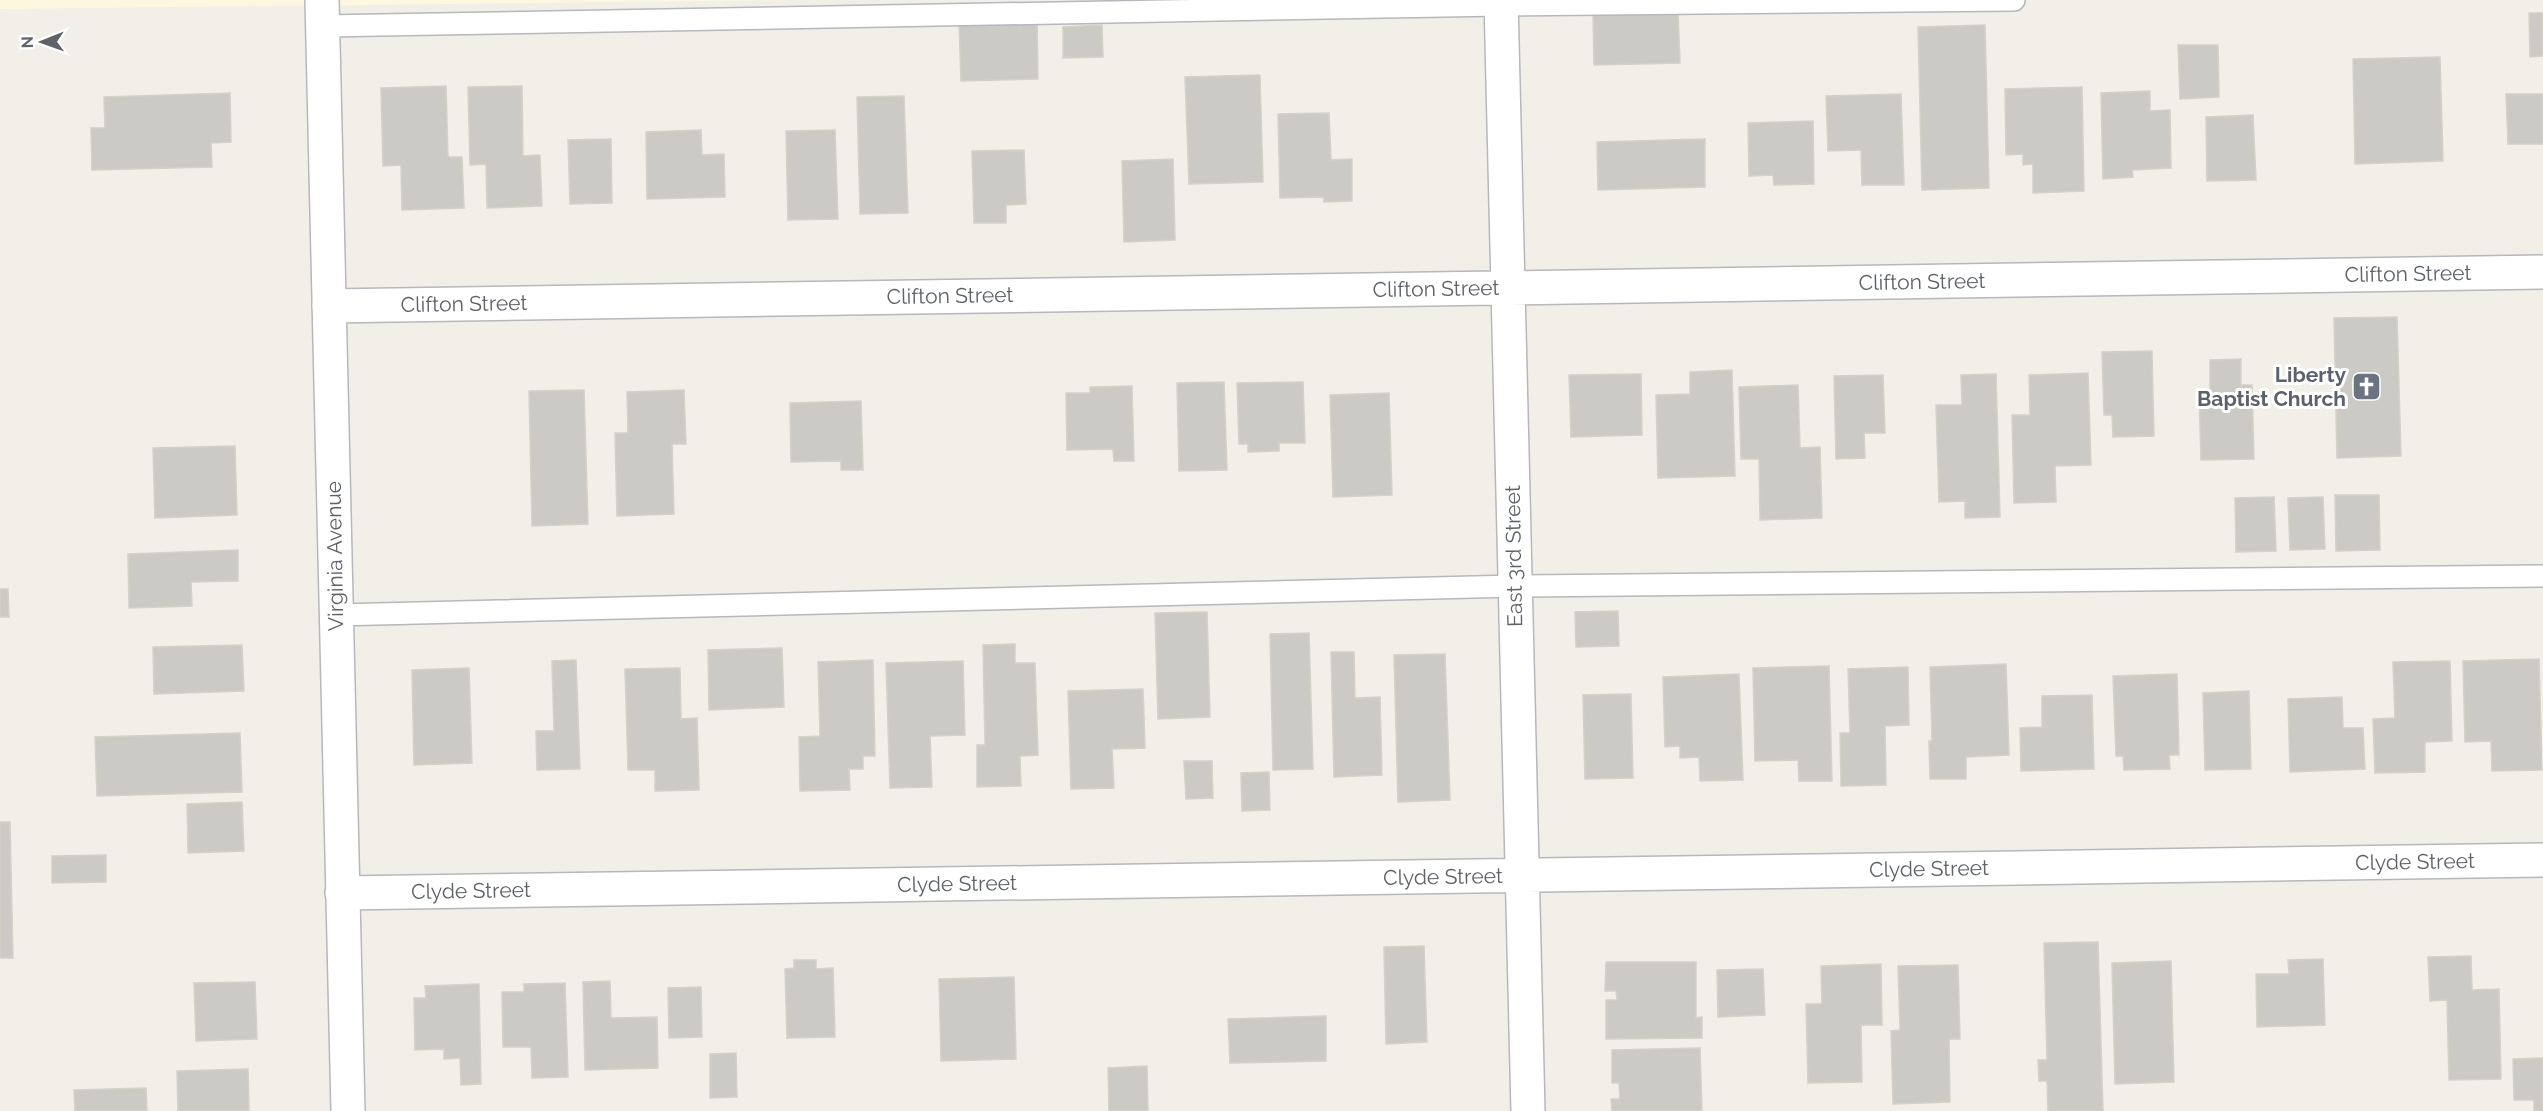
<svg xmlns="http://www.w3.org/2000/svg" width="2543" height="1111" font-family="Raleway,sans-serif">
<rect width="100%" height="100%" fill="#f1efe8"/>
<path fill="#fef7e0" d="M0 0H797L0 9Z"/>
<path fill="#cccac5" stroke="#d6d1c6" stroke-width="1.5" d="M1678 11 1680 63 1594 65 1593 13Z
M2529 13H2543V56L2530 57Z
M1037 21 1038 79 961 81 959 23Z
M1102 25 1103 57 1063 58V27Z
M1985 25 1989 188 1922 190 1918 27Z
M2178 45H2218L2219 97 2180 99Z
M2440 57 2443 161 2355 164 2353 59Z
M1260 75 1263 182 1189 184 1185 77Z
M446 86 448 157H462L464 208 402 210 401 165 383 166 381 88Z
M522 86 523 156 540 155 542 206 487 208 486 164 470 165 468 87Z
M2082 87 2084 191 2033 193V164L2023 165V154L2006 155 2005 89Z
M2150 91V111L2170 110 2171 168 2132 170 2133 177 2103 179 2101 93Z
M230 93 231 142 211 143 212 167 92 170 91 128H105L104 97Z
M1901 94 1904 185H1862L1861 150 1828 151 1826 96Z
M2506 94H2543V144H2508Z
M904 96 908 213 860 214 857 97Z
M1329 113 1331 160 1352 159V201L1324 202V197L1280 198 1278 114Z
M2253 115 2256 180 2207 181 2206 117Z
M1813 121 1814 184 1774 185 1773 175 1749 176 1748 123Z
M701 130 702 155 724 154 725 197 647 199 646 132Z
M835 130 838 219 788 220 786 131Z
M611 139 612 203 570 204 568 140Z
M1705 139V187L1598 190 1597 142Z
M1024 150 1026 204 1006 205V223H974L972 151Z
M1173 159 1175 240 1124 242 1122 161Z
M2397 317 2401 456 2337 458 2334 318Z
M2152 351 2154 436 2113 437 2112 415H2104L2102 352Z
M2241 359V385H2252L2254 459 2201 460 2199 390H2210V360Z
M1732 370 1735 476 1658 478 1656 395 1690 394V372Z
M2088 373 2091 465 2055 466 2056 502 2014 503 2012 415H2030L2029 375Z
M1641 374 1642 435 1571 437 1569 375Z
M1996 374 2000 517 1965 518V501L1939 502 1936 405H1962L1961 375Z
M1883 375 1885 433H1864L1865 458 1836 459 1834 376Z
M1224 382 1227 470 1179 471 1177 383Z
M1303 382 1305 443H1279V451L1248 452V444H1239L1237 383Z
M1798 385 1800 448 1820 447 1822 518 1760 520 1759 459H1741L1739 387Z
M1132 386 1134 461H1114L1113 449 1067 450 1066 393H1090V387Z
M584 390 588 524 532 526 529 391Z
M684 390 686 444H672L674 514 617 516 615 433H628L627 392Z
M1389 393 1392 495 1333 497 1330 395Z
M861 401 863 470H841V461L791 462 790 403Z
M235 446 237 515 155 518 153 448Z
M2335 495H2379L2380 550 2336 551Z
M2274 497 2276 551 2236 552 2235 498Z
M2323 497 2325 549 2290 550 2288 498Z
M238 550V581L191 582 192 606 129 608 128 554Z
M0 589H8L9 617H0Z
M1618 611 1619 646 1576 647 1575 612Z
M1207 612 1210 717 1158 719 1155 613Z
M1309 633 1313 769 1273 770 1270 634Z
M1015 644V663H1035L1038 755 1020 756 1021 786 977 787V745H985L983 645Z
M242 645 244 691 154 694 153 647Z
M782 648 784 707 709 710 708 650Z
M1331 652H1354L1355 698 1380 697 1382 775 1334 777Z
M1445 654 1450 800 1398 802 1394 655Z
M2539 659 2542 770 2492 771 2491 741 2465 742 2463 661Z
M576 660 580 769 537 770 536 731H554L552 661Z
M873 660 875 756H863V769H849L850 790 800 791 799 737 820 736 818 662Z
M963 661 965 735 930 736 932 787 890 788 886 663Z
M2450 661 2452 741 2425 742V772L2375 773 2373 719 2395 718 2393 662Z
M2006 664 2009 755 1966 757V779H1930L1929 741H1932L1930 667Z
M1829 666 1832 781H1799L1798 760 1755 761 1753 668Z
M1908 667 1909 725 1885 726 1886 785 1841 786 1840 733H1850L1848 669Z
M469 668 472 763 414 765 412 670Z
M680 668 681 719 697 718 699 790 655 791V770H628L625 669Z
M1739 674 1743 780 1700 781 1699 757 1680 758V746L1665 747 1663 677Z
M2177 674 2179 755H2169L2170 769 2124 770 2123 756H2116L2113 676Z
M1143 689 1145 748 1112 749 1114 788 1071 789 1068 691Z
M2249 691 2251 769 2205 770 2203 693Z
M1631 694 1633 778 1585 779 1583 695Z
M2092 695 2094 769 2021 771 2020 728 2042 727V696Z
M2342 697 2343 728H2363L2365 769 2290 772 2288 699Z
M240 733 242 792 97 796 95 737Z
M1184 761H1212L1213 798 1186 799Z
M1269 772 1270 810 1242 811 1241 773Z
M242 802 244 851 188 853 187 804Z
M0 822H10L13 958H0Z
M106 855V882L52 883V856Z
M2098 942 2103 1111H2048L2047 1081H2039L2038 1060H2047L2044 943Z
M1424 946 1427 1042 1386 1044 1384 947Z
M2471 956 2472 990 2499 989 2501 1079 2449 1080 2447 1000 2430 1001 2428 957Z
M2323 959 2325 1025 2257 1027 2256 974H2289L2288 960Z
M794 960H816V969L833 968 835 1037 787 1038 785 969 794 968Z
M2171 961 2174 1082 2115 1084 2112 963Z
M1606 962H1696V1018L1702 1017V1038L1606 1039V1000H1617L1616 991H1605Z
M1881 964 1882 1025H1861L1862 1082 1808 1083 1806 1004H1822L1821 966Z
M1958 965 1960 1039H1949L1950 1102 1893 1104 1891 1031 1900 1030 1898 966Z
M1763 969 1765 1015 1718 1017 1717 970Z
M1014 977 1016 1059 941 1061 939 979Z
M610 981 611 1018 657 1017 658 1068 585 1070 583 982Z
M255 982 257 1039 196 1041 194 983Z
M565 983 568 1077 532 1078 531 1047H503L502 992H524V984Z
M479 984 481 1084 461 1085 460 1058 444 1059V1049L415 1050 414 998H426L425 986Z
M701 987 702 1037 669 1038 668 988Z
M1326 1016V1061L1230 1063 1228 1019Z
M1700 1048 1702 1111H1612L1611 1099H1620L1619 1083H1612V1050Z
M736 1053 737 1097 710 1098V1054Z
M2543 1058V1111H2534V1100H2514L2513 1059Z
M1147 1066 1148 1111H1109L1108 1068Z
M248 1069 249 1111H178L177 1071Z
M146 1088 147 1111H75L74 1090Z"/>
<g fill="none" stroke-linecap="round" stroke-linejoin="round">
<defs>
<path id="service" d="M323 26 1501 5 2014 0
M336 615 1515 586 2543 576"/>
<path id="minor" d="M1501 0 1528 1111
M329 306 2543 272
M342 893 2543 860"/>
<path id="tertiary" d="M322 0 348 1111"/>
</defs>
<use href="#service" stroke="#b5b8bc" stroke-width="24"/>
<use href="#minor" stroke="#b5b8bc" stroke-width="36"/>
<use href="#tertiary" stroke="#b5b8bc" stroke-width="36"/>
<use href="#service" stroke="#fff" stroke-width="21"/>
<use href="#minor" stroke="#fff" stroke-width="33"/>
<use href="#tertiary" stroke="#fff" stroke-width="33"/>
</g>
<defs>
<symbol id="church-square" viewBox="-11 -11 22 22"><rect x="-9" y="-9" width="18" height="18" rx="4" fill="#6b7280" stroke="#fff"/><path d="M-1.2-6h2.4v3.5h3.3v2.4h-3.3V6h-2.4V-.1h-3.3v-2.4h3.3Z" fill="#fff"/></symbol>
</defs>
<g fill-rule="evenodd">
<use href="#church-square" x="2350" y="370" width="33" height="33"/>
</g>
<g text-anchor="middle" stroke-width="6" stroke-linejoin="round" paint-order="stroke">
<g font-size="21" fill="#5f6368" stroke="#fff">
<text transform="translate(2408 274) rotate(-1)" y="7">Clifton Street</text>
<text transform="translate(1922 282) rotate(-1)" y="7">Clifton Street</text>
<text transform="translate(1436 289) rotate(-1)" y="7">Clifton Street</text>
<text transform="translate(950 296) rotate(-1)" y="7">Clifton Street</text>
<text transform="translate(464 304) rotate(-1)" y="7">Clifton Street</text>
<text transform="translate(335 556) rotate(-91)" y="7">Virginia Avenue</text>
<text transform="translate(1514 556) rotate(-91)" y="7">East 3rd Street</text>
<text transform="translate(2415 862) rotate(-1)" y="7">Clyde Street</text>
<text transform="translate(1929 869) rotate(-1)" y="7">Clyde Street</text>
<text transform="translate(1443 877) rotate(-1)" y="7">Clyde Street</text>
<text transform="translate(957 884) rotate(-1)" y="7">Clyde Street</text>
<text transform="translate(471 891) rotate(-1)" y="7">Clyde Street</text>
</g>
<g font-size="21" font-weight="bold" fill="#5b616d" stroke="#fff" text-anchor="end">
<text x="2346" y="382">Liberty<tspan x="2346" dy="24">Baptist Church</tspan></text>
</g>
</g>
<g transform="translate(42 42) rotate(269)" stroke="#ffffff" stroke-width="4.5" paint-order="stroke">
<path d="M0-4.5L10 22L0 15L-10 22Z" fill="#5f6368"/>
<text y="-9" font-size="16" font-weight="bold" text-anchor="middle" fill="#5f6368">N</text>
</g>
</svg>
